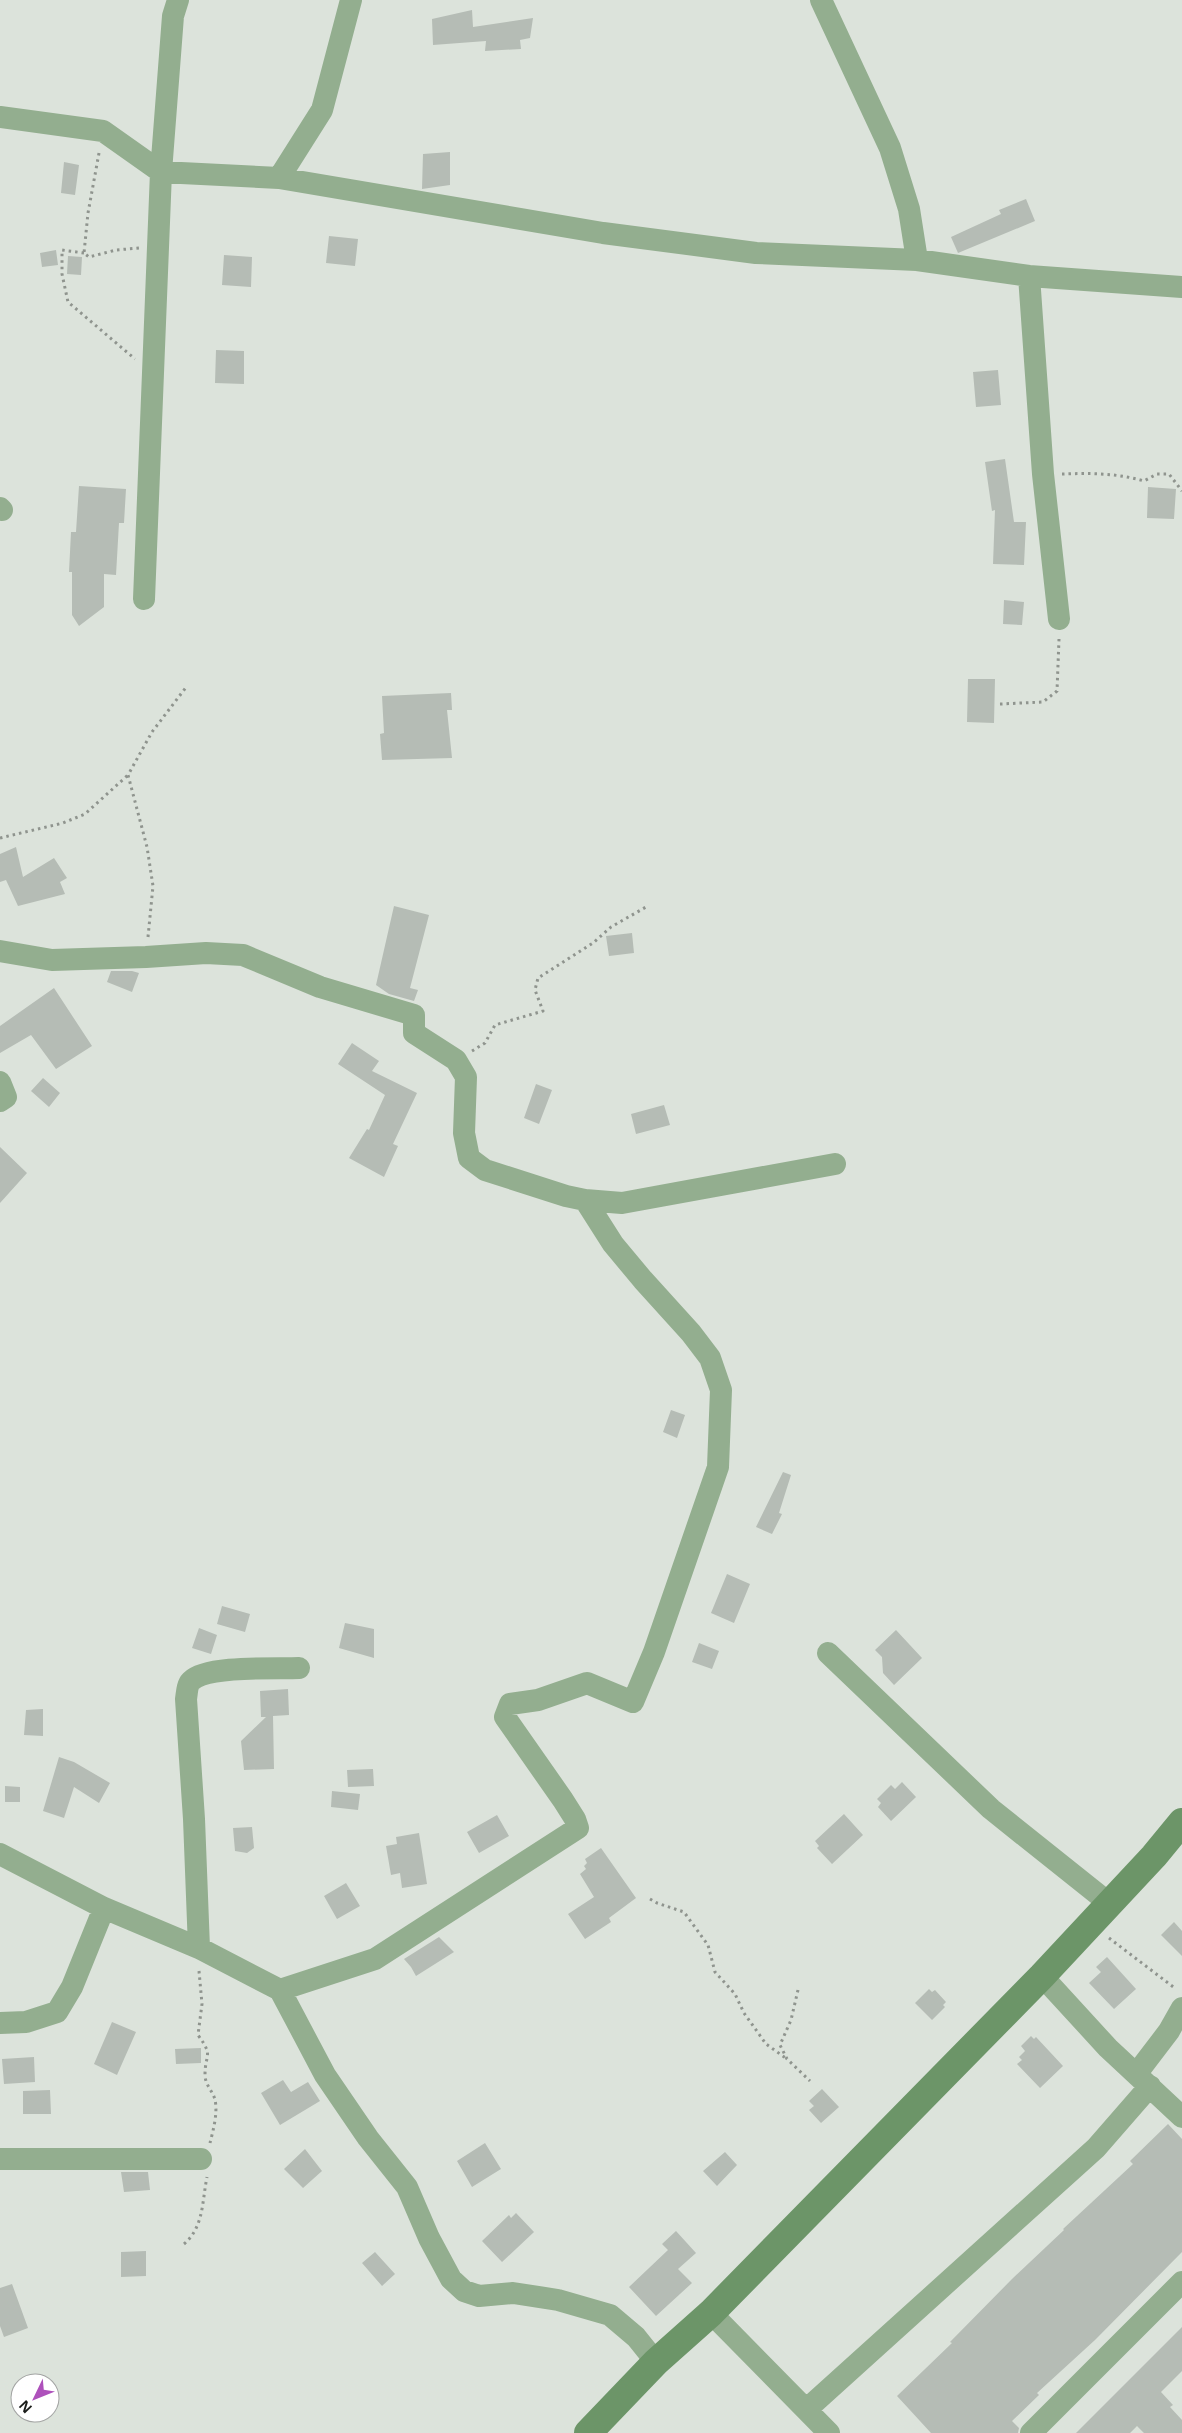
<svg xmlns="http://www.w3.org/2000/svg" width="1182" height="2433" font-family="'Noto Sans',sans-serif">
<rect width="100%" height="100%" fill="#dce3db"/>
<path fill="#b5bcb5" d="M472 10 473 27 533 18 530 38 520 40 521 49 485 51 486 41 433 45 432 19Z
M450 152V185L422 189 423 154Z
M64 162 79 165 75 195 61 193Z
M1026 199 1035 221 958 253 951 237 1001 214 999 210Z
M329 236 358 239 355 266 326 263Z
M56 250 58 265 42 267 40 253Z
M224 255 252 257 251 287 222 285Z
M68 256 82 257 81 275 67 274Z
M216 350 244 351V384L215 383Z
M998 370 1001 405 976 407 973 372Z
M1005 459 1014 522H1026L1024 565 993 564 995 510 992 511 985 462Z
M79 486 126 489 124 523H119L116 575 104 574V607L79 626 72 615V572H69L71 532H76Z
M1148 487 1176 489 1174 519 1147 518Z
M1004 600 1024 602 1022 625 1003 624Z
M968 679H995L994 723 967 722Z
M451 693 452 710H447L452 758 382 760 380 734 384 733 382 696Z
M16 847 23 877 54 858 67 878 60 882 65 894 18 906 6 880 0 882V854Z
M394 906 429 915 410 988 418 990 414 1001 389 994 376 985Z
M632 933 634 953 609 956 606 936Z
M111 971H132L139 973 132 992 107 982Z
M54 988 92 1046 56 1069 31 1035 0 1053V1026Z
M352 1043 379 1061 372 1071 417 1093 393 1144 398 1146 384 1177 349 1158 367 1129 369 1130 385 1095 338 1064Z
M43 1078 60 1093 49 1107 31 1091Z
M536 1084 552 1090 539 1124 524 1118Z
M664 1105 670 1125 636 1134 631 1114Z
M0 1147 27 1173 0 1203Z
M671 1410 685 1415 677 1438 663 1432Z
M783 1472 791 1475 779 1513 782 1514 772 1534 756 1527Z
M727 1574 750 1584 734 1623 711 1613Z
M222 1606 250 1614 245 1632 217 1624Z
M345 1623 374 1629V1658L339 1648Z
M199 1628 217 1635 211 1654 192 1648Z
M896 1630 922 1658 894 1685 883 1673 882 1657 875 1650Z
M699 1643 719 1651 712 1669 692 1662Z
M288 1689 289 1715 273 1716 274 1769 244 1770 241 1741 266 1717H261L260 1691Z
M43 1709V1736L24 1735 26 1710Z
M59 1757 74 1762 110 1783 99 1803 74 1787 64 1818 43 1811Z
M373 1769 374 1786 348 1787 347 1770Z
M902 1782 916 1797 891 1821 878 1807 881 1803 877 1799 891 1785 895 1789Z
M5 1786 20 1787V1802H5Z
M332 1791 360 1794 358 1810 331 1807Z
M844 1814 863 1835 832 1864 817 1848 819 1846 815 1841Z
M497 1815 509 1836 479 1853 467 1832Z
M252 1827 254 1848 247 1853 235 1851 233 1828Z
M419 1833 427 1884 402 1888 400 1873 391 1875 386 1846 397 1844 396 1837Z
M601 1848 636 1898 609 1918 611 1922 585 1939 568 1914 594 1897 580 1874 586 1869 584 1866 587 1863 585 1859Z
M346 1883 360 1906 337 1919 324 1896Z
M1174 1922 1182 1931V1956L1161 1935Z
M439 1937 454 1952 416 1976 411 1967 404 1959Z
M1107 1957 1136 1989 1114 2009 1089 1983 1101 1972 1096 1967Z
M929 1989 932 1992 935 1990 946 2002 943 2005 945 2007 932 2020 915 2003Z
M112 2022 136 2032 117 2075 94 2064Z
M1031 2036 1034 2039 1036 2037 1063 2066 1040 2088 1017 2064 1022 2060 1019 2057 1025 2051 1021 2046Z
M201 2048V2063L176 2064 175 2049Z
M34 2057 35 2082 4 2084 2 2059Z
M283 2080 291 2092 308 2082 320 2101 280 2125 261 2093Z
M822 2089 839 2107 821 2123 809 2110 814 2106 809 2101Z
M50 2090 51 2114H23V2091Z
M1168 2124 1182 2139V2252L1095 2340 1037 2393 1039 2395 1012 2421 1019 2428 1018 2433H931L897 2396 952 2343 950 2342 1012 2279 1064 2230 1063 2229 1133 2164 1130 2161Z
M485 2143 501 2169 472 2187 457 2161Z
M305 2149 322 2171 303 2188 284 2169Z
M725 2152 737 2165 717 2186 703 2171Z
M121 2172H148L150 2190 124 2192Z
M516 2213 534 2232 502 2262 482 2241 509 2215 511 2218Z
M676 2231 696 2253 678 2269 692 2283 656 2316 629 2287 668 2250 662 2244Z
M146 2251V2276L121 2277V2252Z
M375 2252 395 2274 382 2286 362 2263Z
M12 2284 28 2328 4 2337 0 2326V2288Z
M1182 2327V2371L1161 2392 1173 2405 1170 2407 1182 2420V2433H1144L1137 2426 1130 2433H1076Z"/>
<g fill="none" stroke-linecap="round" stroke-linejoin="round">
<path stroke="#8f948e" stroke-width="3" stroke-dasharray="2.5 4" stroke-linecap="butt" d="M99 153 88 213 84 253 89 257 116 250 139 248
M84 253 62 250V274L68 302 135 359
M1062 474C1089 473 1117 473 1144 481L1157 474H1169L1182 491
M1000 704 1043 702 1057 691 1059 639
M0 838 63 823 85 814 128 775
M148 937 153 886 147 847 128 775 152 732 187 686
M472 1051 485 1043 495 1025 543 1011 535 990 538 978 593 943 611 927 646 907
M650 1899 657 1903 684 1912 708 1945 715 1972 735 1994 744 2013 766 2044 787 2059
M1109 1938 1176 1989
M199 1971 202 2004 198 2035C214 2057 205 2053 205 2075 205 2085 213 2091 215 2100 218 2113 213 2131 210 2143
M798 1990 791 2020 780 2045 787 2059 810 2081
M184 2244C204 2227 202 2201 207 2177"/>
<path stroke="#93ae8f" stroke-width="22" d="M821 0 890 148 909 209 917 260
M0 117 103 131 161 172 279 178 603 233 756 253 917 260 1029 276 1182 287
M279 178 322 110 351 0
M1029 276 1043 474 1059 619
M0 508 2 510
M144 599 161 172 173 16 178 0
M0 951 52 960 146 957 206 953 243 955 320 987 414 1015V1033L456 1060 466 1077 464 1133 469 1158 485 1170 566 1196 585 1200 622 1203 835 1164
M0 1082 6 1097 0 1101
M828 1653 991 1809 1110 1904
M0 1854 104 1908 199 1948 280 1990 325 2075 368 2138 407 2187 429 2238 451 2279 464 2291 479 2296 513 2293 558 2300 610 2315 636 2337 656 2362
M199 1948 194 1819 186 1699C187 1693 187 1685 191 1681 207 1665 276 1669 299 1668
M1042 1976 1108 2048 1182 2117
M280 1990 375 1959 578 1828 575 1819 563 1800 505 1717 510 1704 538 1700 587 1683 633 1702 654 1652 718 1467 721 1390 710 1358 691 1333 643 1280 613 1244 585 1200
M0 2023 26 2022 57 2012 72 1987 104 1908
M1137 2073 1169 2031 1182 2008
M0 2159H201
M711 2313 829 2433
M807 2409 1096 2148 1150 2086
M1031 2433 1182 2282"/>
<path stroke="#6c9568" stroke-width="28" d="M588 2433 656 2362 711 2313 1042 1976 1154 1856 1182 1822"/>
</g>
<g transform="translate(35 2398) rotate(227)"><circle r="24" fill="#ffffff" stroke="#a3a4a3"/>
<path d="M0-4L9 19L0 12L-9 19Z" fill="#ae51bb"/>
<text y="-8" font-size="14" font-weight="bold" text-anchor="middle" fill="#1a1c19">N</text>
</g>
</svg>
